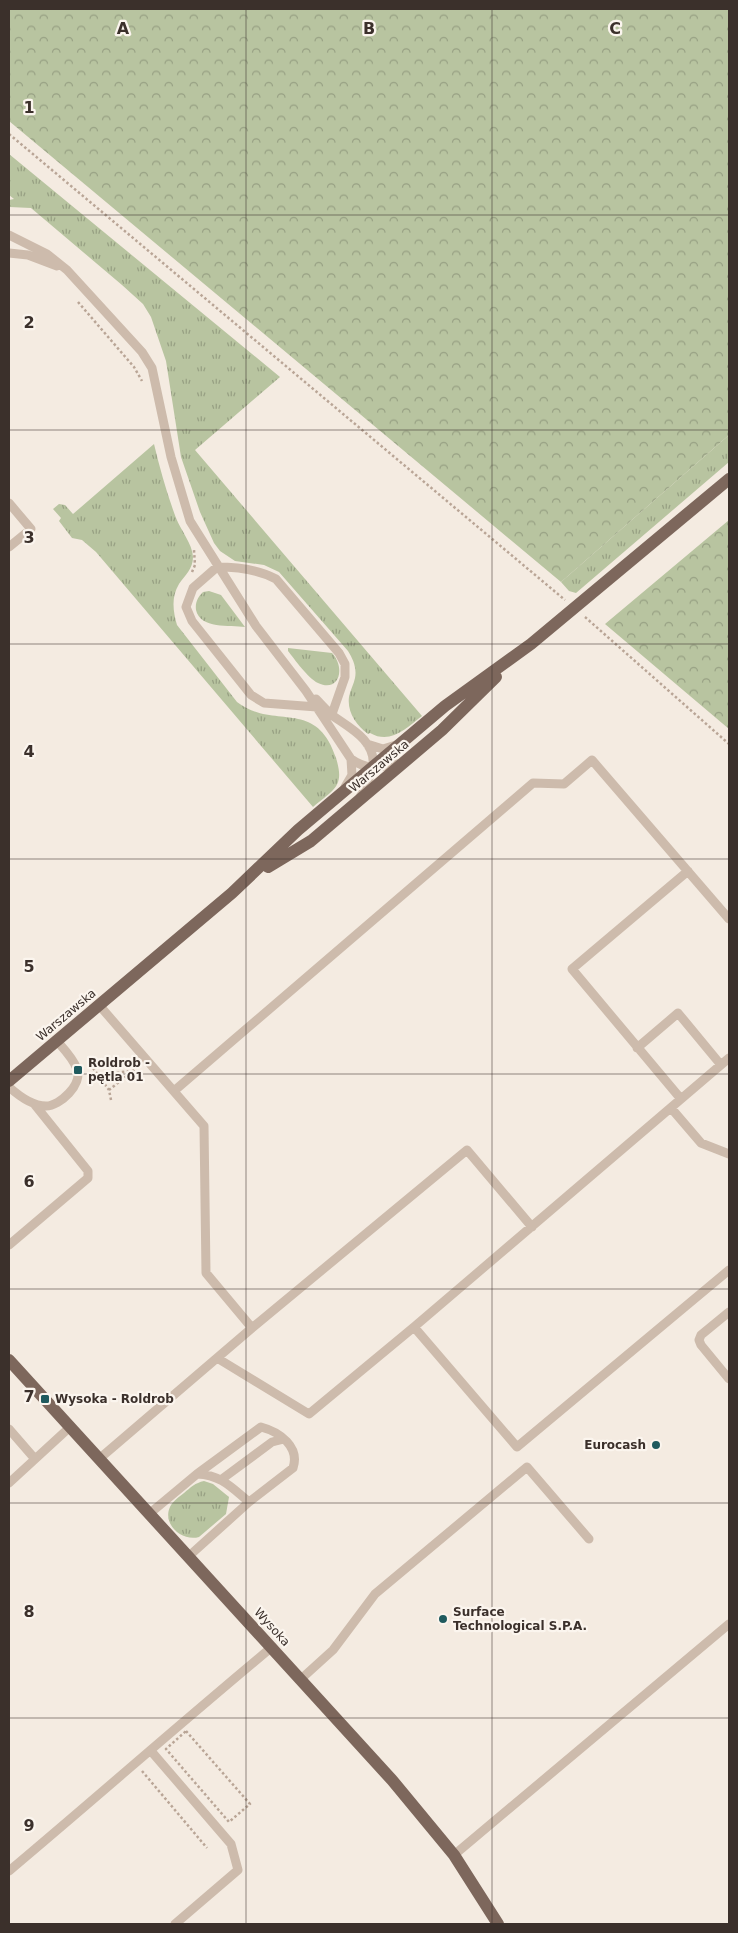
<svg xmlns="http://www.w3.org/2000/svg" width="738" height="1933" font-family="'DejaVu Sans',sans-serif">
<defs>
<pattern id="grass-tufts" width="24" height="20" patternUnits="userSpaceOnUse" patternTransform="scale(1.25)"><rect width="24" height="20" fill="#b8c4a0"/><path d="M3 7l-1-3M5 7V3M7 7l1-3M15 17l-1-3M17 17v-4M19 17l1-3" fill="none" stroke="#97a083"/></pattern>
<pattern id="forest-crowns" width="20" height="18" patternUnits="userSpaceOnUse" patternTransform="scale(1.25)"><rect width="20" height="18" fill="#b8c4a0"/><path d="M2 6a3 3 0 1 1 6 0M12 15a3 3 0 1 1 6 0" fill="none" stroke="#97a083"/></pattern>
</defs>
<rect width="100%" height="100%" fill="#f4ebe1"/>
<path fill="url(#grass-tufts)" d="M9 154 280 377 195 450 422 716C406 728 391 745 370 733L368 734C356 725 347 712 349 697 350 690 354 684 355 678 357 668 353 659 348 651L279 572 264 565 235 561 220 551 214 543 200 512 181 457 166 361 151 317 143 304 122 285 31 208 9 207V200L14 199 9 195Z
M729 435V462L576 593 569 591 561 582Z
M154 444C160 469 167 494 176 518 181 531 192 543 193 557 193 569 185 575 179 584 171 597 173 611 177 625L237 702C275 731 316 697 336 758 345 787 334 789 313 807L96 552 82 540 72 538 59 521 61 518 53 509 59 504 65 505 73 514Z
M209 591 221 595 245 627C230 625 200 629 196 610 195 602 198 597 203 592Z
M288 648 332 653C346 668 339 693 318 683 308 678 295 660 288 651Z
M204 1481 213 1484 229 1497 226 1514 199 1537C182 1542 162 1524 170 1507 173 1501 179 1497 184 1493 191 1487 195 1483 204 1481Z"/>
<path fill="url(#forest-crowns)" d="M9 9H729V435L561 582 9 121Z
M729 520V729L605 624Z"/>
<g fill="none" stroke-linecap="round" stroke-linejoin="round">
<path stroke="#b9a596" stroke-width="2.5" stroke-dasharray="2.5 2.5" stroke-linecap="butt" d="M9 134 565 600
M78 302 134 367 142 381
M192 572 195 565 194 550
M585 617 729 744
M93 1068 109 1090
M97 1075 131 1071
M111 1100 109 1090 139 1066
M186 1731 250 1804 229 1822 166 1749Z
M142 1771 207 1848"/>
<path stroke="#cdbbac" stroke-width="9" d="M9 235 47 254 67 270 142 352 152 368 171 457 190 521 256 626 306 691 351 759 352 775 345 787
M9 253 28 255 57 266
M9 503 31 529 9 547
M316 699C322 705 327 711 333 716 350 728 376 741 373 766 371 776 364 789 359 799
M317 707 264 703 251 695 192 621 186 607 193 588 217 567C237 567 258 569 276 579L339 653 345 664V677L332 714
M367 744 383 749 396 745
M351 759C369 772 382 766 403 763
M99 1005 204 1126 206 1273 252 1328 99 1459
M637 1048 678 1013 721 1065
M9 1087C19 1096 32 1106 46 1106 60 1106 83 1084 77 1069 73 1058 64 1049 57 1041
M174 1091 533 783 564 784 592 760 729 919
M681 1099 572 969 688 871
M671 1108 701 1143 729 1154
M9 1245 88 1178V1171L35 1105
M729 1312 701 1335 699 1340 701 1345 729 1379
M414 1327 517 1447 729 1270
M252 1328 467 1150 532 1227
M217 1358 309 1414 414 1327 729 1058
M9 1429 35 1459
M197 1474C221 1475 231 1487 249 1502
M222 1479 272 1442 284 1439
M9 1483 70 1427
M149 1514 197 1474 261 1427C280 1432 300 1447 293 1468L249 1502 189 1556
M301 1679 333 1650 375 1594 527 1467 589 1539
M151 1751 231 1844 238 1870 175 1924
M454 1855 729 1624
M9 1871C97 1797 183 1721 272 1647"/>
<path stroke="#7d675c" stroke-width="12" d="M268 867 311 841 442 730 496 677
M9 1081 232 893 298 830 445 706 531 644 729 479
M9 1360 392 1780 454 1855 498 1924"/>
</g>
<path fill="none" stroke="#3b302b" stroke-width="1" stroke-opacity="0.55" d="M246 9V1924M492 9V1924M9 215H729M9 430H729M9 644H729M9 859H729M9 1074H729M9 1289H729M9 1503H729M9 1718H729"/>
<g fill="#1f5a5e" stroke="#fbf5ee" stroke-width="2">
<rect x="73" y="1065" width="10" height="10" rx="2.5"/>
<rect x="40" y="1394" width="10" height="10" rx="2.5"/>
<circle cx="656" cy="1445" r="5"/>
<circle cx="443" cy="1619" r="5"/>
</g>
<g text-anchor="middle" stroke-width="4.5" stroke-linejoin="round" paint-order="stroke">
<g font-size="12" fill="#3b302b" stroke="#fbf5ee">
<text transform="translate(379 766) rotate(-40)" y="4">Warszawska</text>
<text transform="translate(66 1015) rotate(-40)" y="4">Warszawska</text>
<text transform="translate(272 1627) rotate(48)" y="4">Wysoka</text>
</g>
<g font-size="12" font-weight="bold" fill="#3b302b" stroke="#fbf5ee" text-anchor="start">
<text x="88" y="1067">Roldrob -<tspan x="88" dy="14">pętla 01</tspan></text>
<text x="55" y="1403">Wysoka - Roldrob</text>
<text x="646" y="1449" text-anchor="end">Eurocash</text>
<text x="453" y="1616">Surface<tspan x="453" dy="14">Technological S.P.A.</tspan></text>
</g>
</g>
<g font-size="16" text-anchor="middle" font-weight="bold" fill="#3b302b" stroke="#fbf5ee" stroke-width="4.5" stroke-linejoin="round" paint-order="stroke">
<text x="123" y="34">A</text>
<text x="369" y="34">B</text>
<text x="615" y="34">C</text>
<text x="29" y="113">1</text>
<text x="29" y="328">2</text>
<text x="29" y="543">3</text>
<text x="29" y="757">4</text>
<text x="29" y="972">5</text>
<text x="29" y="1187">6</text>
<text x="29" y="1402">7</text>
<text x="29" y="1617">8</text>
<text x="29" y="1831">9</text>
</g>
<rect width="738" height="1933" fill="none" stroke="#3b302b" stroke-width="20"/>
</svg>
